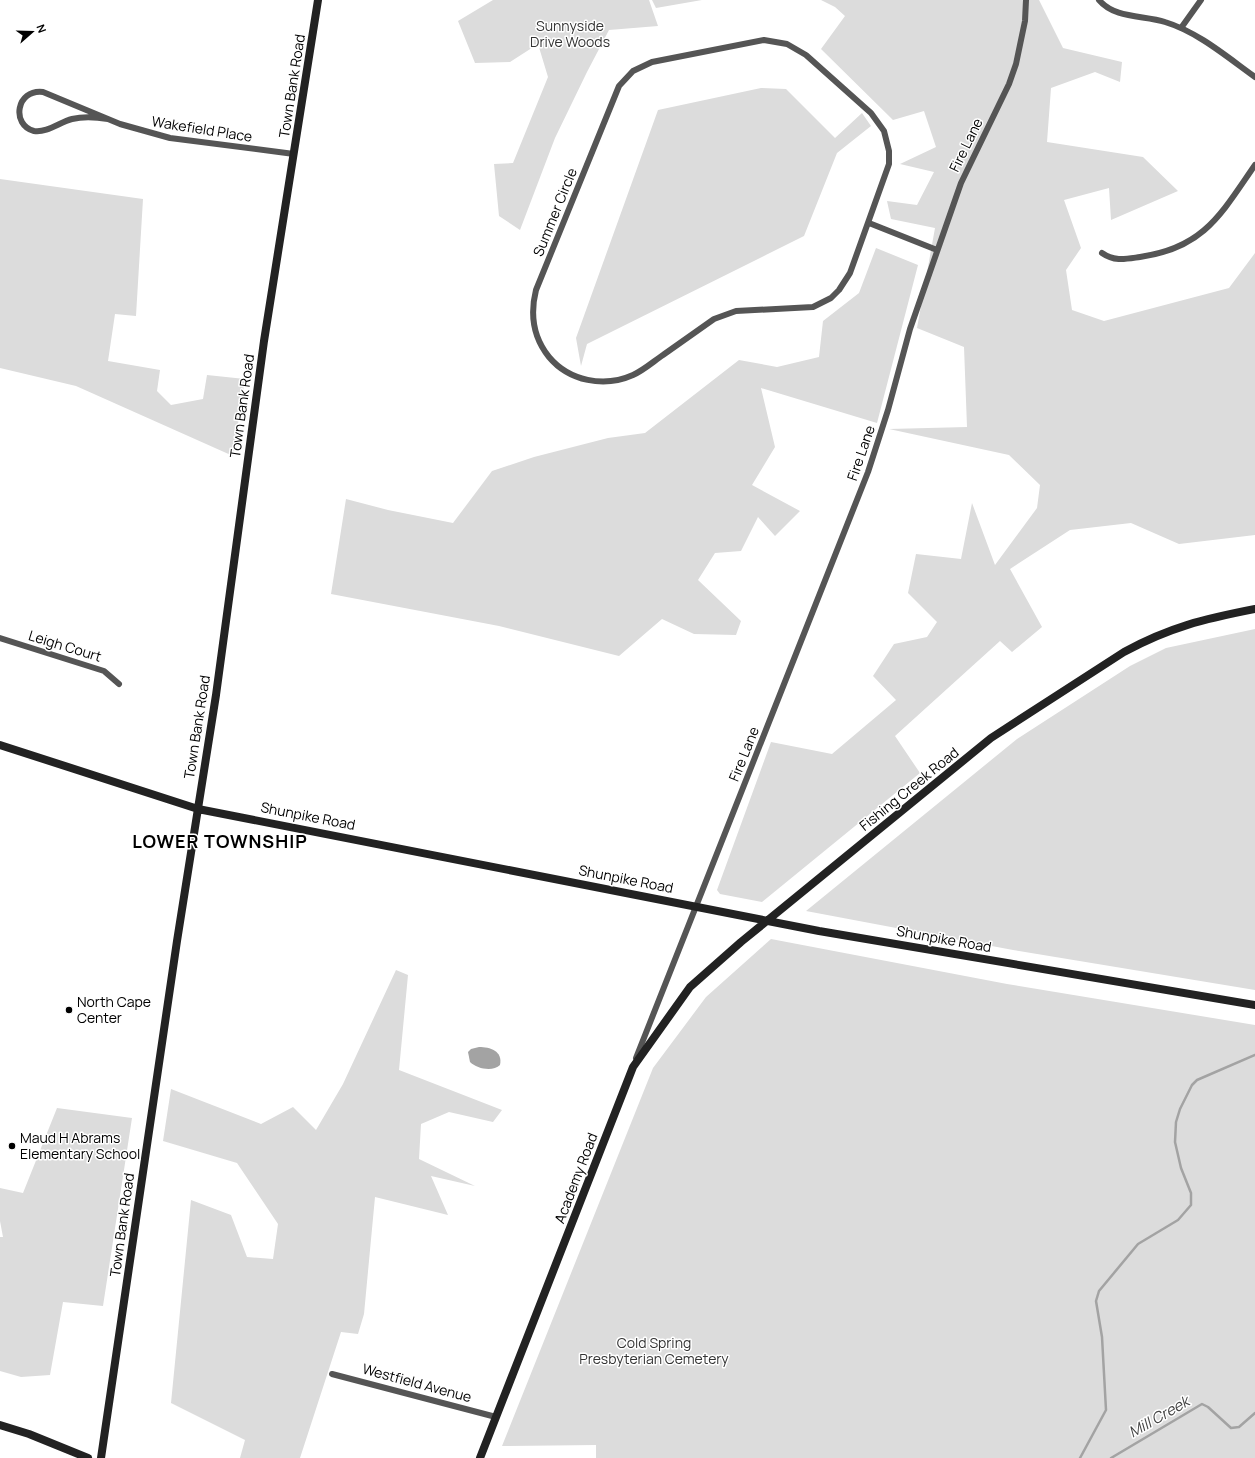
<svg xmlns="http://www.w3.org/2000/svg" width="1255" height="1458" font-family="Manrope,sans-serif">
<rect width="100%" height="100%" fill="#fff"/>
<path fill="#dcdcdc" d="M493 0H649L658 26 609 30 587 72 555 138 520 230 499 216 494 164 513 163 548 77 538 44 510 62 475 63 458 21Z
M652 0H702L656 8Z
M821 0H1039L1063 48 1122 62 1120 82 1095 72 1051 88 1047 142 1143 157 1178 191 1111 220 1109 188 1064 200 1081 248 1066 270 1072 310 1104 321 1229 288 1255 253V535L1179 544 1131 523 1070 530 1010 569 1042 627 1012 652 1000 641 895 736 920 773 762 902 720 894 717 890 771 742 832 754 896 700 873 676 894 644 927 637 937 622 908 593 916 554 961 559 972 503 995 565 1037 508 1040 485 1009 455 889 429 967 427 964 347 917 328 935 228 891 219 887 201 917 205 934 172 900 164 936 147 924 111 893 120 821 49 845 16 835 7Z
M761 88 786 89 835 138 862 113 871 126 837 153 804 236 587 344 581 366 576 338 658 110Z
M0 179 143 199 136 316 115 314 108 361 160 370 157 391 171 405 203 399 207 375 245 379 233 456 76 386 0 368Z
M876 248 918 265 877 423 761 388 775 447 752 485 800 511 775 536 758 517 741 551 715 553 698 580 741 621 736 635 694 634 662 619 619 656 499 626 331 594 346 499 388 510 453 523 492 471 534 457 608 438 645 433 739 360 777 367 819 357 823 321 859 293Z
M1255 629V990L1013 950 806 911 1017 739 1130 666 1166 648Z
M771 939 1007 984 1255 1025V1458H596V1445L502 1446 653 1068 706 997Z
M396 970 408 975 399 1070 502 1110 493 1122 449 1112 421 1124 419 1159 475 1186 431 1176 448 1215 375 1197 364 1314 358 1334 341 1332 300 1458H240L245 1440 171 1403 191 1200 231 1215 247 1257 273 1259 278 1224 237 1163 163 1141 171 1089 261 1124 293 1107 316 1130 343 1084Z
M57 1108 132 1118 103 1306 63 1302 50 1375 21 1377 0 1371V1237H3L0 1221V1188L23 1193Z"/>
<path fill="#a3a3a3" d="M479 1047C490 1047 503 1051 500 1065 493 1072 477 1069 470 1062L468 1052 471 1049Z"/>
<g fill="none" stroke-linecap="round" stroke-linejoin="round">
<path stroke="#a3a3a3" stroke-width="2.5" d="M1080 1458 1106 1410 1102 1337 1096 1301 1099 1291 1138 1244 1178 1220 1191 1205V1193L1181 1168 1175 1142 1176 1122 1180 1109 1192 1085 1197 1080 1255 1055
M1111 1458 1202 1404 1208 1407 1231 1428 1239 1427 1255 1413"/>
<path stroke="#555" stroke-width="6" d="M1099 0C1115 19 1144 15 1165 22 1198 32 1227 57 1255 77
M1181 28 1201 0
M764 40 787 44 806 55 871 113 884 131 889 151V164L850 273 839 290 831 298 813 307 736 311 714 319C697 331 680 343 663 355 654 361 644 370 633 375 604 388 569 381 549 357 533 337 530 314 536 290L619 86 633 71 652 62Z
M108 119C96 117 84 116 72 119 60 122 47 133 34 131 11 125 16 89 43 92L120 124 170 138 294 154
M869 223 937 250
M1102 253C1115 262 1126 259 1140 257 1204 248 1221 214 1255 165
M0 638 104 671 119 684
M636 1058 868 472 888 410 910 329 961 183 1009 84 1016 64 1025 21 1026 0
M332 1374 496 1417"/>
<path stroke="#222" stroke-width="8" d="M0 745 198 809 819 931 1255 1005
M0 1425 29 1434 88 1458
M101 1458 177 941 216 695 264 341 318 0
M480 1458 633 1067 690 987 741 942 991 738 1124 652C1170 627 1204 619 1255 609"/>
</g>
<g fill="#000" stroke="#fff" stroke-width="1.5">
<circle cx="69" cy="1010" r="4"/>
<circle cx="12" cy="1146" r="4"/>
</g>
<g text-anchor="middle" stroke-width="3" stroke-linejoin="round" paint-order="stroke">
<g font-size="14" fill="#333" stroke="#fff">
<text x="570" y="31">Sunnyside<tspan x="570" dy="16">Drive Woods</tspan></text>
<text x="654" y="1348">Cold Spring<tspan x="654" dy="16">Presbyterian Cemetery</tspan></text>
</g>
<g font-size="14" fill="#000" stroke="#fff">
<text transform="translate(292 86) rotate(-81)" y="5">Town Bank Road</text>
<text transform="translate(202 129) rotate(9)" y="5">Wakefield Place</text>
<text transform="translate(966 145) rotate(-64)" y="5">Fire Lane</text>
<text transform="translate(555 212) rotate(-68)" y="5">Summer Circle</text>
<text transform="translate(242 406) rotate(-82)" y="5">Town Bank Road</text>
<text transform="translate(861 453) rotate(-71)" y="5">Fire Lane</text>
<text transform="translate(65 646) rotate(17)" y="5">Leigh Court</text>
<text transform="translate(197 727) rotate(-81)" y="5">Town Bank Road</text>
<text transform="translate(744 754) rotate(-68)" y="5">Fire Lane</text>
<text transform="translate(909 789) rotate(-39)" y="5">Fishing Creek Road</text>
<text transform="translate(308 816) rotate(11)" y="5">Shunpike Road</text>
<text transform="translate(626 879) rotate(11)" y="5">Shunpike Road</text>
<text transform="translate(944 939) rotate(10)" y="5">Shunpike Road</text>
<text transform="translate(576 1178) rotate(-69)" y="5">Academy Road</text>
<text transform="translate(122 1225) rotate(-82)" y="5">Town Bank Road</text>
<text transform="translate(417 1383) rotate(15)" y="5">Westfield Avenue</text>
</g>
<g font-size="14" fill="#000" stroke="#fff" text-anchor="start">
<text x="77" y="1007">North Cape<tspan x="77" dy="16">Center</tspan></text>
<text x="20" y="1143">Maud H Abrams<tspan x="20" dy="16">Elementary School</tspan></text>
</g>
<g font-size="15" font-style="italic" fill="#444" stroke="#fff">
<text transform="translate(1159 1417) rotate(-30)" y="5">Mill Creek</text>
</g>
<g font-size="18" font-weight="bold" letter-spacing="1" fill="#000" stroke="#fff">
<text x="220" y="848">LOWER TOWNSHIP</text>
</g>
</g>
<g transform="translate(32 32) rotate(70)" stroke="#ffffff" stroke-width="3" paint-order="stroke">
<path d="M0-3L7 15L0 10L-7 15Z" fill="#000000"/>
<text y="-6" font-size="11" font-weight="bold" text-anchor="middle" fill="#000000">N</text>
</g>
</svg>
